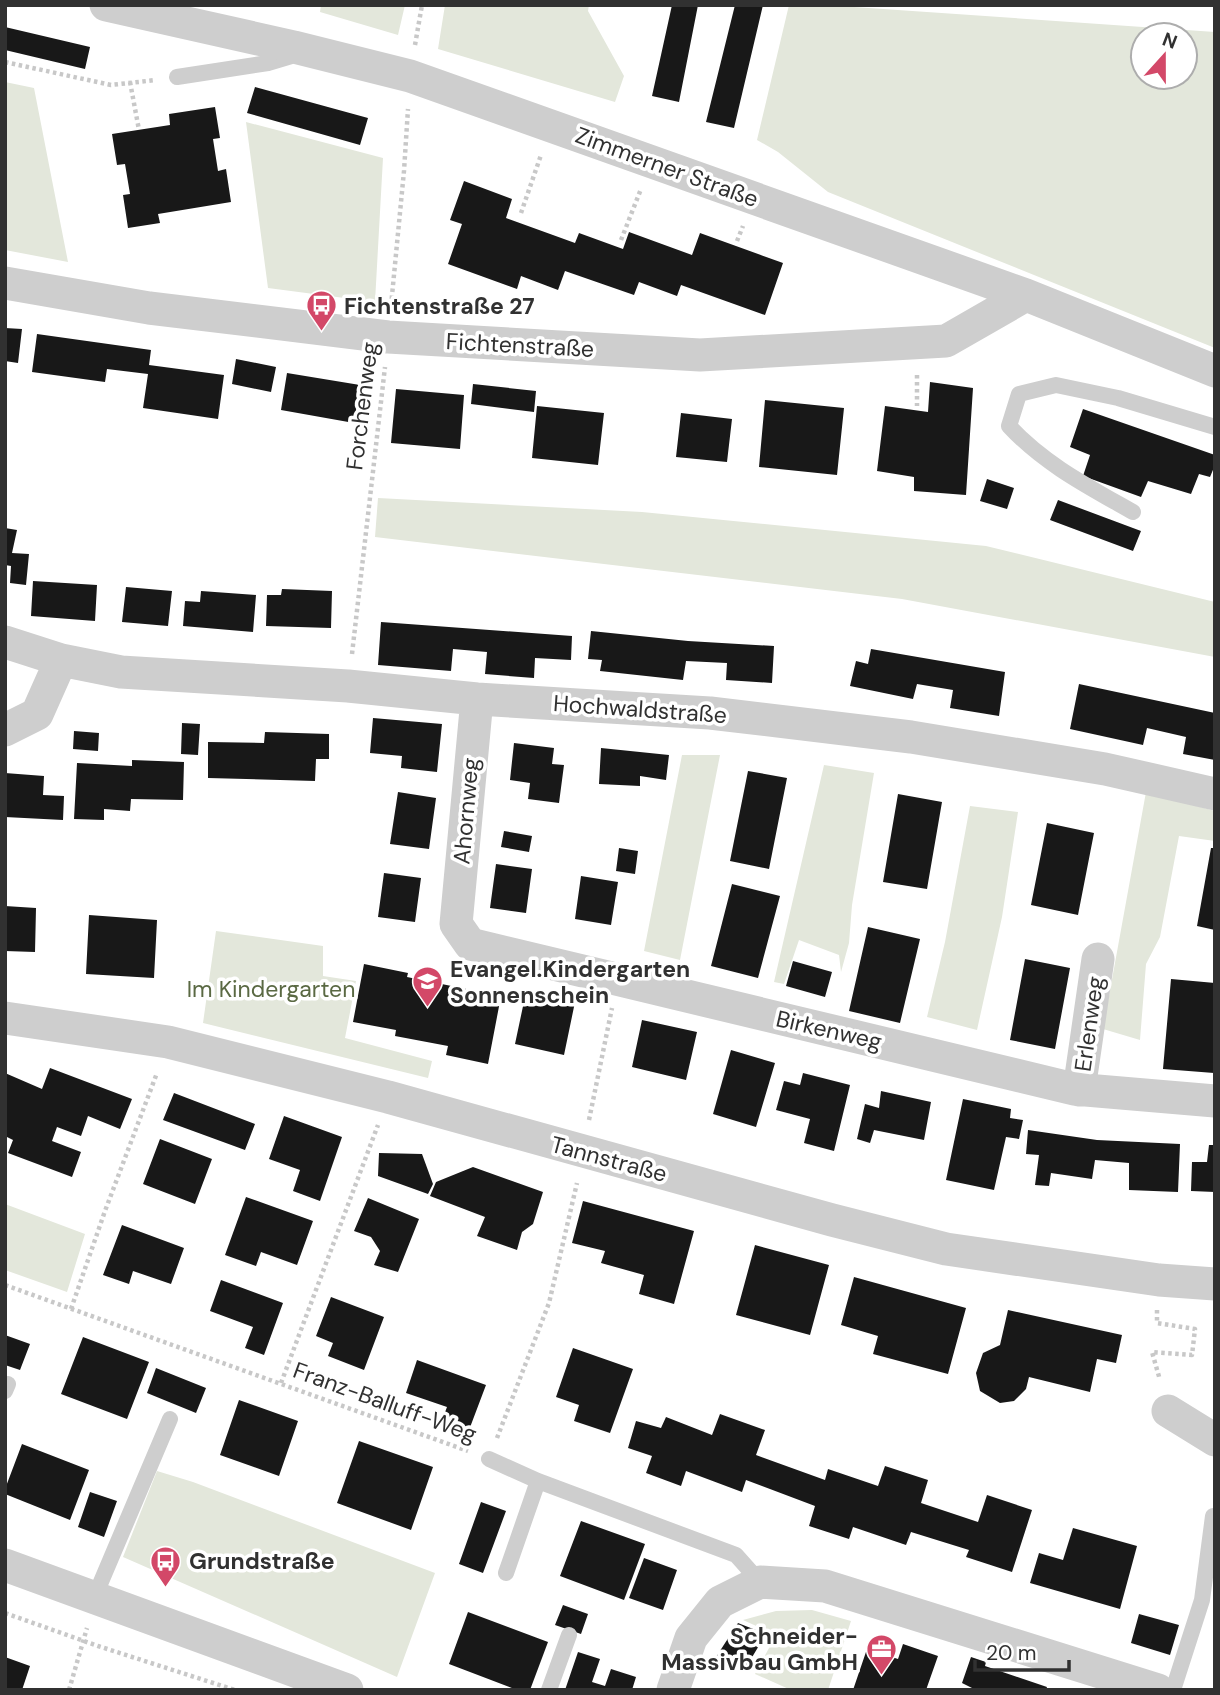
<svg xmlns="http://www.w3.org/2000/svg" width="1220" height="1695" font-family="'DM Sans',sans-serif">
<rect width="100%" height="100%" fill="#fff"/>
<path fill="#e3e7db" fill-rule="evenodd" d="M321 5H405L398 35 320 12Z
M445 5H589L588 11 624 76 615 102 438 49Z
M789 5H825L1215 32V348L828 192 778 152 757 140ZM1143 35H1185V77H1143Z
M5 82 34 88 68 262 5 250Z
M246 122 383 158 375 302 268 288Z
M378 498 642 512 986 546 1215 602V657L902 599 375 537Z
M682 755H720L680 960 644 951Z
M824 765 874 773 852 905 849 943 841 972 839 955 799 940 784 984 774 982Z
M1146 792 1215 811V841L1179 836 1160 937 1146 964 1140 1040 1103 1029Z
M970 806 1018 812 1002 917 977 1030 927 1017 945 942Z
M216 931 323 946V976L356 981 345 1038 432 1061 428 1078 203 1023Z
M5 1204 85 1234 67 1292 5 1270Z
M157 1471 193 1482 435 1573 397 1677 123 1557Z
M812 1610 851 1621 828 1690H791L755 1674 776 1635 743 1620 776 1611Z"/>
<path fill="#181818" d="M672 5H698L679 102 652 96Z
M735 5H763L734 128 706 122Z
M5 27 90 47 85 69 5 50Z
M255 87 368 118 360 145 247 113Z
M215 107 220 138 213 139 218 171 226 169 231 202 158 214 160 223 128 228 123 195 130 194 125 164 117 165 112 134 170 125 169 114Z
M464 181 512 199 506 218 575 243 579 233 623 249 629 232 692 255 700 233 783 263 765 315 681 285 677 296 639 282 634 295 565 271 558 290 521 276 517 289 448 264 462 224 450 220Z
M5 328 22 329 18 363 5 361Z
M37 334 151 350 149 365 224 375 218 419 143 408 148 374 107 369 105 382 32 372Z
M236 359 276 367 271 392 232 384Z
M287 373 360 385 354 423 281 410Z
M930 382 973 388 966 495 914 491V477L877 471 885 406 928 412Z
M473 384 536 391 534 412 471 404Z
M396 389 464 395 460 449 391 443Z
M765 400 844 408 837 475 759 467Z
M537 406 604 413 598 465 532 458Z
M1083 409 1215 455V465L1210 477 1199 474 1191 494 1148 481 1141 497 1083 476 1090 455 1070 447Z
M681 413 732 419 727 462 676 457Z
M987 479 1014 488 1007 509 980 501Z
M1058 500 1141 531 1133 551 1050 520Z
M5 528 17 530 12 553 29 554 26 585 10 583 11 566 5 565Z
M33 581 97 585 95 621 31 616Z
M126 587 172 591 168 626 122 622Z
M282 589 332 591 331 628 266 626 267 595H281Z
M201 591 256 595 253 632 183 626 185 601 200 602Z
M381 622 572 636 571 660 535 658 534 678 485 674 487 652 453 649 451 671 378 665Z
M591 631 688 641 774 646 772 683 726 680 727 663 686 661 683 680 600 671 602 660 588 659Z
M871 649 1005 672 999 716 950 708 953 690 917 684 913 699 850 686 856 661 868 664Z
M1079 684 1215 713V760L1183 754 1186 737 1147 728 1143 745 1070 729Z
M373 718 442 724 437 772 401 768 402 756 370 753Z
M182 723 200 724 198 755 181 754Z
M74 731 99 733 98 751 73 749Z
M265 732 329 734V759H316L315 781 208 778V742L264 743Z
M514 743 554 748 552 764 564 765 559 803 528 799 530 783 510 780Z
M601 748 669 755 666 780 640 776V786L599 784Z
M132 760 184 762 183 800 131 799 130 811 104 809V820L74 819 77 763 132 766Z
M748 771 787 778 769 869 730 861Z
M5 773 44 776 43 795 64 796 63 820 5 817Z
M398 792 436 798 429 849 390 844Z
M898 794 942 802 927 889 883 882Z
M1047 823 1094 833 1078 915 1031 905Z
M504 831 532 836 529 852 501 847Z
M619 848 638 851 635 874 616 871Z
M1211 848H1215V930L1197 926Z
M496 864 532 869 526 913 490 908Z
M384 873 421 878 415 922 378 917Z
M581 876 618 882 611 925 575 919Z
M732 884 780 896 758 978 711 966Z
M5 906 36 908 35 952 5 951Z
M89 915 157 920 154 978 86 974Z
M868 927 920 939 900 1023 849 1011Z
M1025 959 1070 968 1055 1049 1010 1040Z
M793 961 832 972 825 997 786 986Z
M364 964 408 973 407 977 501 996 488 1064 446 1055 448 1046 395 1036 396 1030 353 1022Z
M1171 979 1215 983 1214 1073 1163 1069Z
M526 992 575 1002 564 1055 515 1044Z
M642 1020 697 1032 686 1080 632 1067Z
M731 1050 775 1063 756 1127 713 1114Z
M50 1068 132 1099 120 1129 88 1116 81 1136 57 1127 52 1141 81 1152 72 1177 8 1153 13 1140 5 1136V1073L42 1089Z
M803 1073 850 1085 834 1151 804 1143 810 1119 776 1110 784 1081 800 1085Z
M881 1091 931 1102 924 1140 874 1130 870 1143 857 1139 865 1104 879 1108Z
M174 1093 255 1124 245 1150 163 1120Z
M963 1099 1011 1109 1010 1118 1023 1120 1019 1139 1006 1137 994 1190 946 1180Z
M284 1116 342 1137 320 1201 293 1191 300 1170 269 1159Z
M1028 1130 1097 1140 1180 1144 1178 1192 1129 1190V1163L1095 1160 1092 1179 1051 1173 1049 1186 1035 1185 1039 1155 1026 1154Z
M160 1139 212 1159 195 1204 143 1184Z
M1209 1145H1215V1192L1191 1191 1192 1162H1207Z
M379 1153 422 1154 433 1184 428 1194 378 1176Z
M473 1167 543 1192 533 1224 522 1232 517 1250 477 1236 485 1217 430 1196 436 1182Z
M246 1197 313 1221 297 1265 261 1252 256 1266 225 1255Z
M368 1198 419 1219 398 1272 374 1265 380 1251 371 1237 354 1231Z
M583 1201 694 1231 674 1304 639 1294 644 1275 601 1263 605 1251 572 1243Z
M122 1225 184 1248 171 1284 133 1271 129 1284 103 1275Z
M755 1245 829 1265 810 1335 736 1315Z
M854 1277 966 1308 948 1374 873 1354 878 1336 841 1325Z
M221 1280 283 1303 264 1355 245 1348 253 1327 210 1311Z
M331 1297 384 1317 364 1370 328 1356 333 1343 316 1336Z
M1008 1310 1122 1335 1116 1363 1097 1359 1090 1392 1029 1377 1026 1389 1014 1401 1000 1403 980 1391 976 1373 983 1353 1000 1345Z
M5 1335 30 1344 20 1370 5 1365Z
M83 1337 149 1362 127 1419 61 1394Z
M573 1348 633 1369 610 1433 574 1421 579 1405 556 1397Z
M417 1360 486 1385 466 1438 439 1428 447 1407 406 1393Z
M156 1368 206 1388 196 1413 147 1393Z
M239 1400 298 1421 279 1476 220 1455Z
M720 1414 765 1430 756 1455 825 1480 828 1469 878 1486 885 1466 928 1480 921 1503 978 1522 987 1495 1032 1510 1012 1572 966 1557 969 1550 911 1532 906 1545 853 1527 849 1539 809 1526 815 1506 746 1480 742 1492 686 1471 681 1486 646 1473 652 1456 628 1448 636 1421 661 1428 666 1417 712 1435Z
M359 1441 433 1467 411 1530 337 1503Z
M22 1444 89 1470 70 1520 5 1494V1489Z
M90 1492 117 1501 104 1537 78 1527Z
M481 1502 506 1511 483 1573 459 1564Z
M581 1521 645 1544 624 1600 560 1576Z
M1073 1528 1137 1546 1120 1609 1030 1583 1039 1553 1063 1560Z
M644 1558 677 1570 663 1610 629 1598Z
M563 1605 588 1614 581 1634 555 1625Z
M468 1612 548 1642 530 1690H517L449 1664Z
M1139 1614 1179 1625 1170 1655 1131 1643Z
M738 1623 766 1634 745 1669 716 1657Z
M903 1644 938 1656 926 1690H853L867 1649 898 1659Z
M578 1652 600 1659 592 1682 605 1686 611 1669 636 1677 632 1690H565Z
M5 1657 30 1666 22 1690H5Z
M971 1657 986 1662 985 1666 1047 1687 1046 1690H976L962 1683Z"/>
<g fill="none" stroke-linecap="round" stroke-linejoin="round">
<path stroke="#c8c8c8" stroke-width="4.5" stroke-dasharray="3.5 3.5" stroke-linecap="butt" d="M415 45 422 5
M5 62 111 85 156 80
M130 82 139 130
M521 213 541 155
M621 240 641 189
M737 241 743 226
M391 306 404 171 408 109
M917 375V406
M352 654 385 367
M589 1120 612 1008
M5 1285 468 1451
M71 1309 105 1211 157 1073
M1157 1310V1323L1195 1329 1192 1355 1152 1352 1160 1380
M281 1383 378 1125
M497 1438 549 1303 577 1183
M5 1613 98 1646 235 1690
M69 1690 87 1628"/>
<path stroke="#cecece" stroke-width="16" d="M177 77 268 63 298 54
M1133 512C1089 487 1044 464 1009 426L1019 394 1056 385 1118 398 1215 427
M5 1391 8 1384
M489 1459 538 1481 736 1555 760 1582
M506 1573 538 1481
M95 1596 170 1419
M549 1690 569 1635
M1173 1690 1202 1600 1213 1516"/>
<path stroke="#cecece" stroke-width="33" d="M106 5 294 47 410 76 1026 295 1215 371
M5 283 149 308 388 337 700 355 946 341 1026 295
M5 642 61 660 121 672 348 686 477 699 710 713 911 737 1105 769 1215 794
M477 699 456 924 470 944 1074 1089 1215 1101
M5 730 37 714 61 660
M5 1018 168 1042 388 1097 832 1220 946 1249 1159 1280 1215 1284
M1079 1090 1098 959
M1168 1411 1215 1440
M5 1565 347 1690
M673 1690 691 1638 720 1602 760 1582 825 1586 1158 1690"/>
</g>
<defs>
<symbol id="bus-pin" viewBox="-11 -11 22 30"><path d="M0 17L-7.5 6A9.5 9.5 0 1 1 7.5 6Z" fill="#d34868" stroke="#fff"/><path d="M-5-6H5V4H4V6H2V4H-2V6H-4V4H-5ZM-3.5-4V0h7V-4ZM-3.5 1.2v1.5H-2V1.2ZM2 1.2v1.5H3.5V1.2Z" fill="#fff"/></symbol>
<symbol id="school-pin" viewBox="-11 -11 22 30"><path d="M0 17L-7.5 6A9.5 9.5 0 1 1 7.5 6Z" fill="#d34868" stroke="#fff"/><path d="M0-5L7-2L0 1L-7-2ZM-4 1L0 2.5L4 1V4Q0 6-4 4Z" fill="#fff"/></symbol>
<symbol id="office-pin" viewBox="-11 -11 22 30"><path d="M0 17L-7.5 6A9.5 9.5 0 1 1 7.5 6Z" fill="#d34868" stroke="#fff"/><path d="M-6-3h4V-5.5h4V-3h4V5H-6ZM-1-4.5V-3h2v-1.5ZM-6 0V1H6V0Z" fill="#fff"/></symbol>
</defs>
<g fill-rule="evenodd">
<use href="#bus-pin" x="304" y="288" width="35" height="47"/>
<use href="#school-pin" x="410" y="964" width="35" height="47"/>
<use href="#bus-pin" x="148" y="1544" width="35" height="47"/>
<use href="#office-pin" x="864" y="1632" width="35" height="47"/>
</g>
<g text-anchor="middle" stroke-width="7" stroke-linejoin="round" paint-order="stroke">
<g font-size="23" fill="#313131" stroke="#fff">
<text transform="translate(667 167) rotate(20)" y="8">Zimmerner Straße</text>
<text transform="translate(520 345) rotate(3)" y="8">Fichtenstraße</text>
<text transform="translate(362 406) rotate(-83)" y="8">Forchenweg</text>
<text transform="translate(640 709) rotate(4)" y="8">Hochwaldstraße</text>
<text transform="translate(466 811) rotate(-85)" y="8">Ahornweg</text>
<text transform="translate(1089 1024) rotate(-82)" y="8">Erlenweg</text>
<text transform="translate(829 1030) rotate(13)" y="8">Birkenweg</text>
<text transform="translate(609 1159) rotate(15)" y="8">Tannstraße</text>
<text transform="translate(385 1402) rotate(20)" y="8">Franz-Balluff-Weg</text>
</g>
<g font-size="23" font-weight="bold" fill="#313131" stroke="#fff" text-anchor="start">
<text x="344" y="314">Fichtenstraße 27</text>
<text x="450" y="977">Evangel.Kindergarten<tspan x="450" dy="26">Sonnenschein</tspan></text>
<text x="189" y="1569">Grundstraße</text>
<text x="858" y="1644" text-anchor="end">Schneider-<tspan x="858" dy="26">Massivbau GmbH</tspan></text>
</g>
<g font-size="23" fill="#5a6943" stroke="#fff">
<text x="271" y="997">Im Kindergarten</text>
</g>
</g>
<rect width="1220" height="1695" fill="none" stroke="#313131" stroke-width="14"/>
<g transform="translate(1164 56) rotate(21)"><circle r="33" fill="#ffffff" stroke="#adadad" stroke-width="2"/>
<path d="M0-5L12 26L0 18L-12 26Z" fill="#d34868"/>
<text y="-10" font-size="19" font-weight="bold" text-anchor="middle" fill="#313131">N</text>
</g>
<path d="M975 1660v10h94v-10" fill="none" stroke="#313131" stroke-width="3.5"/>
<text x="986" y="1660" font-size="21" fill="#313131" stroke="#ffffff" stroke-width="5" paint-order="stroke">20 m</text>
</svg>
